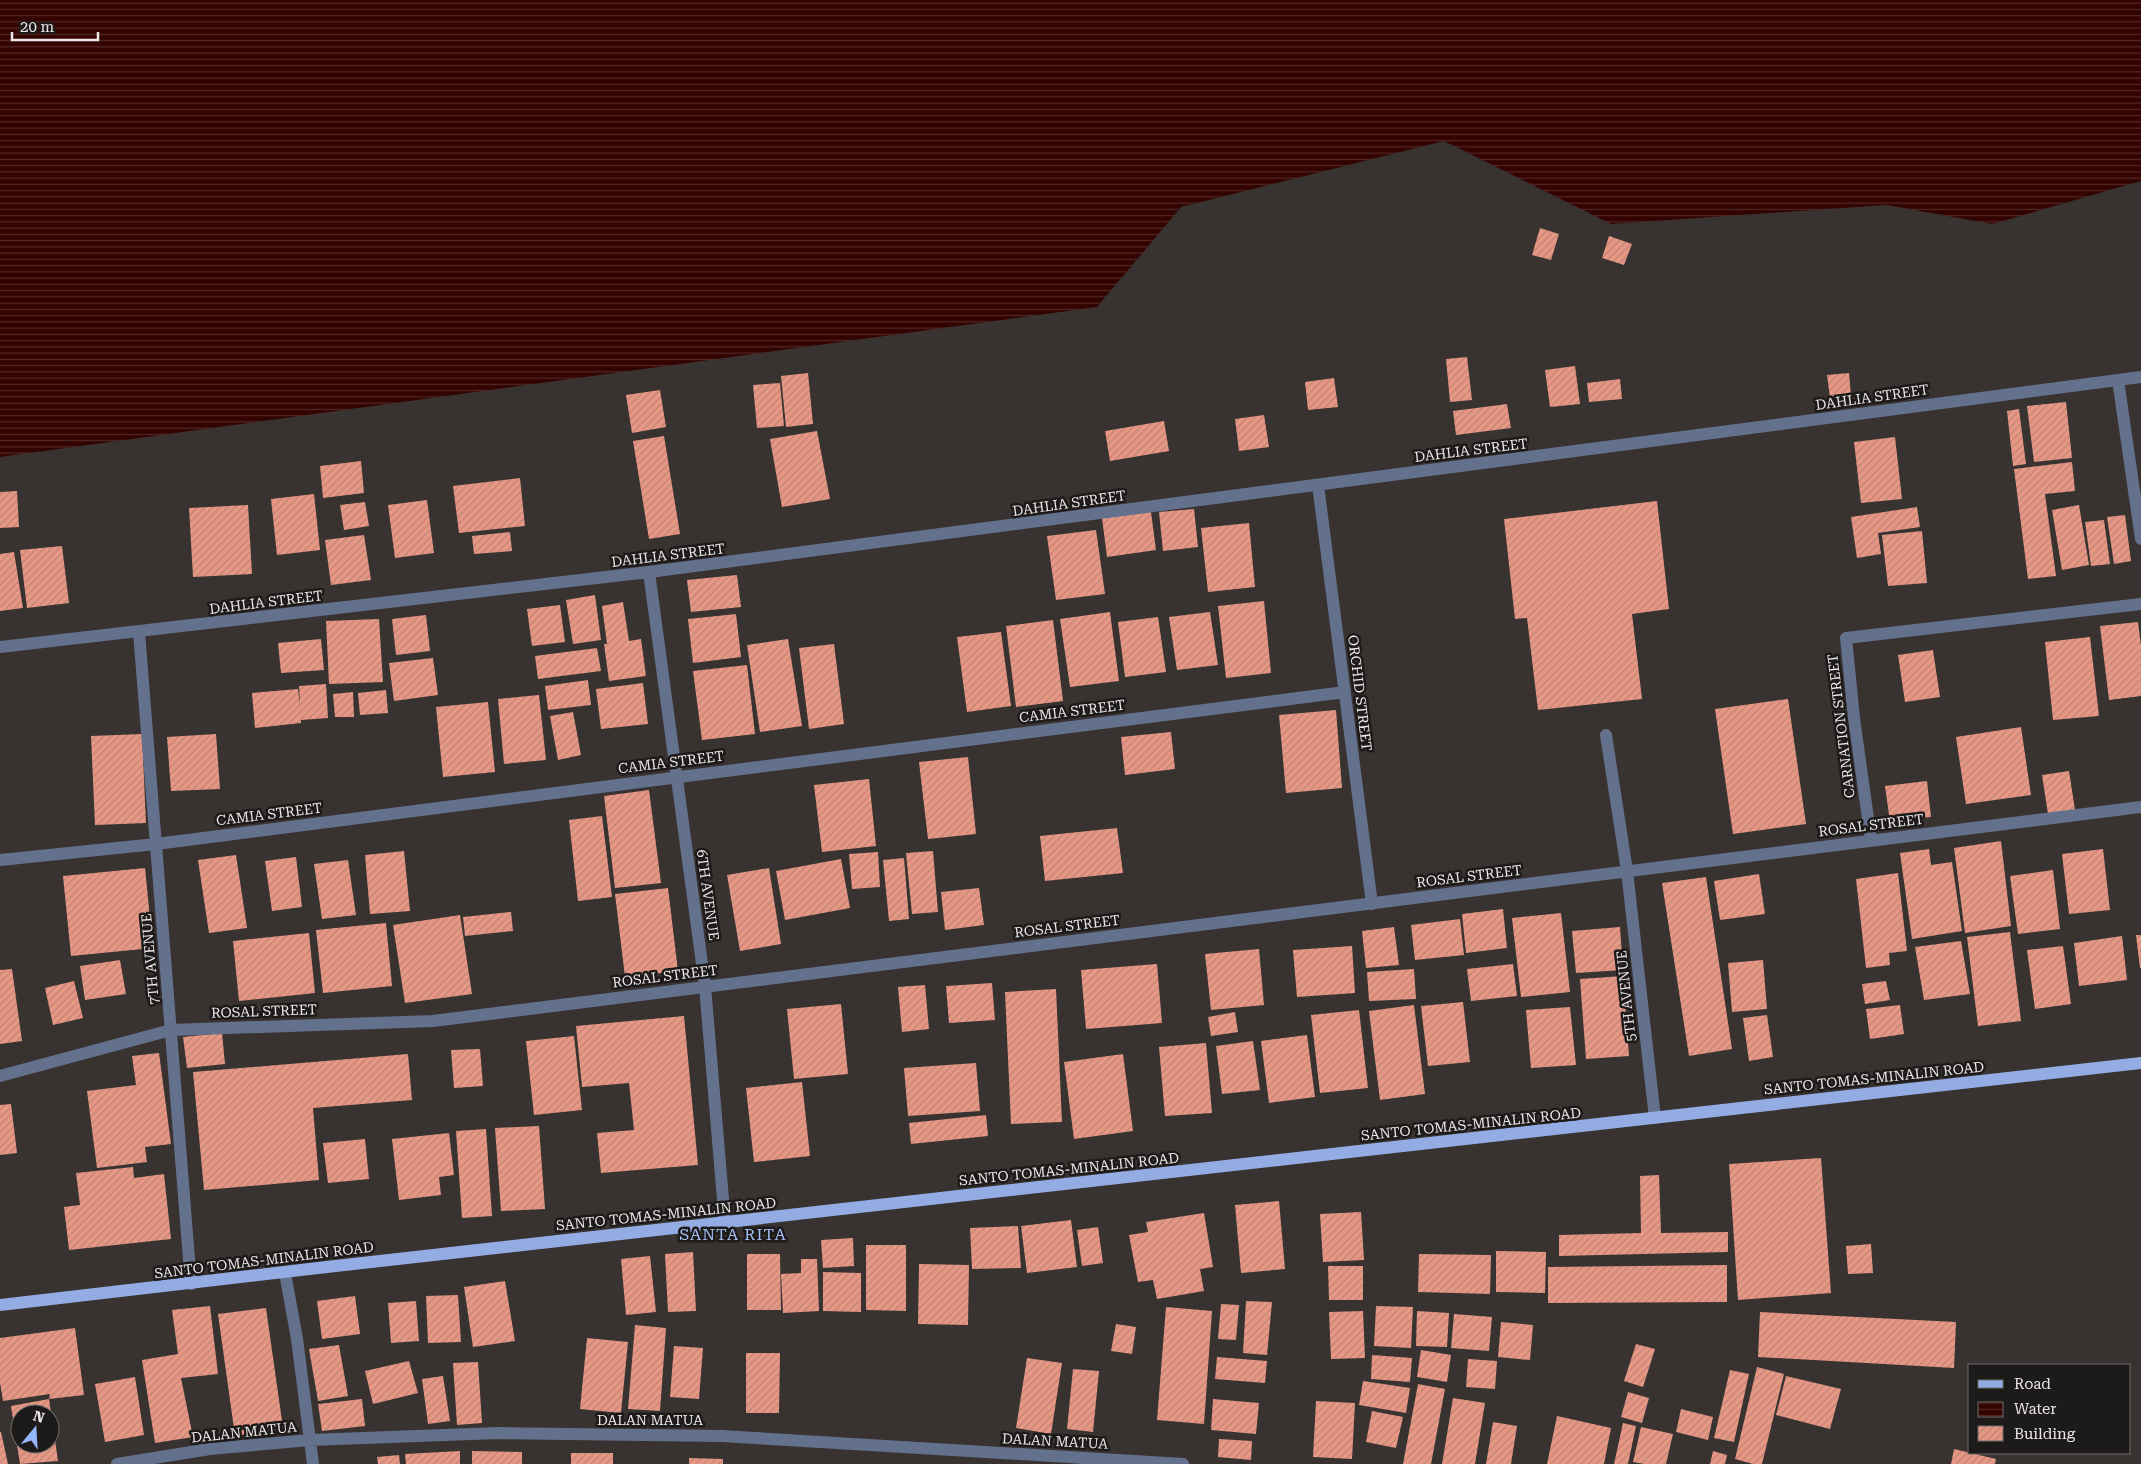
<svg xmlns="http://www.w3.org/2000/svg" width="2141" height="1464" font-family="'Roboto Serif',serif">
<defs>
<pattern id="water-rules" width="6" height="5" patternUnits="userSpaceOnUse" patternTransform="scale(1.25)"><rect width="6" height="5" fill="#330300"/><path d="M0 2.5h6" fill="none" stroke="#512825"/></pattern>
<pattern id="building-hatch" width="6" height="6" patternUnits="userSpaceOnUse" patternTransform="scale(1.25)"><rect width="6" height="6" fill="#e79885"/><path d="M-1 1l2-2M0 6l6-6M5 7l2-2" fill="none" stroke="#bf8375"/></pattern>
</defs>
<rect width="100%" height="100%" fill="#383230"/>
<path fill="url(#water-rules)" d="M0 0H2141V181L1992 224 1887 205 1611 224 1444 141 1181 207 1097 307 0 457Z"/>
<path fill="url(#building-hatch)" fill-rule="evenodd" d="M1540 228 1559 234 1551 260 1532 255Z
M1609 236 1632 244 1624 265 1602 258Z
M1467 357 1472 400 1450 402 1446 359Z
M1575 366 1580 404 1550 407 1545 370Z
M808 373 813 424 786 427 781 376Z
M1849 373 1851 395 1830 398 1827 375Z
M1334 378 1338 407 1308 410 1305 382Z
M1620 379 1622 399 1589 402 1587 383Z
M780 383 784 426 757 428 753 385Z
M660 390 666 427 632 433 626 395Z
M2066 402 2072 458 2034 462 2027 406Z
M1507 404 1511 428 1456 435 1453 411Z
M2019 409 2026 464 2013 466 2007 411Z
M1264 415 1269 447 1239 451 1235 419Z
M1164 421 1169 451 1110 461 1105 431Z
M817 431 830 499 782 507 770 439Z
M664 436 680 534 649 539 633 441Z
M1895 437 1902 499 1861 503 1854 442Z
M361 461 364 493 323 498 320 466Z
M2072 462 2075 491 2045 494 2056 576 2028 579 2014 469Z
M520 478 525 526 459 533 453 486Z
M17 491 19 527 0 528V492Z
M314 494 320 550 277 555 271 499Z
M427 500 434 553 395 558 388 505Z
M1657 501 1669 609 1632 614 1642 699 1538 710 1527 618 1515 619 1504 519Z
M365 502 369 526 344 530 340 505Z
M248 505 252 574 193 577 189 508Z
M2079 505 2089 565 2062 570 2052 510Z
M1917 507 1920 527 1878 533 1881 554 1857 558 1851 517Z
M1194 509 1198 547 1163 551 1159 512Z
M1151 512 1156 550 1107 557 1102 518Z
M2125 515 2131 561 2114 564 2107 517Z
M2104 520 2110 564 2091 566 2085 522Z
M1249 523 1255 587 1208 592 1201 528Z
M1096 530 1105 594 1056 600 1047 536Z
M1922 531 1927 583 1888 586 1882 535Z
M510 532 512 551 474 554 472 536Z
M364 535 371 580 331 585 325 540Z
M62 546 69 603 27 608 20 550Z
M14 552 23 608 0 611V554Z
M737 575 741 607 691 612 687 580Z
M595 595 601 640 573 644 566 600Z
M1264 601 1271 673 1226 678 1218 606Z
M623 602 629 641 641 639 646 676 609 681 604 644H607L602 606Z
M560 605 565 642 532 646 527 609Z
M1110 612 1119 681 1070 687 1060 619Z
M1210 612 1218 665 1177 670 1169 617Z
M736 614 741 657 693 663 688 619Z
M426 615 430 651 396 655 392 619Z
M1158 617 1166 672 1125 677 1118 622Z
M379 619 383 682 329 684 326 621Z
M1053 620 1063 701 1016 707 1006 626Z
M2138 622 2141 646V696L2109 700 2100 626Z
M1001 632 1011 706 967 712 957 637Z
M2090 637 2099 716 2053 720 2045 642Z
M321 639 324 670 281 673 278 643Z
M788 639 802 726 760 732 747 645Z
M834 644 844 724 809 729 799 648Z
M597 648 601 671 538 679 535 656Z
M1933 650 1940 697 1905 702 1898 655Z
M433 658 438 695 394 701 389 663Z
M747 665 755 734 702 740 693 671Z
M588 680 591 705 548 710 545 686Z
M643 683 648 724 601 729 596 689Z
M326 684 328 718 301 720V723L255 728 252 693 298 689 300 706 299 686Z
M386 690 388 713 360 715 358 693Z
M353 692 354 717H335L333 694Z
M539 695 546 760 504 764 498 699Z
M1788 699 1806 824 1733 834 1715 709Z
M488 702 495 772 443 777 436 707Z
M1336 710 1342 788 1286 793 1279 715Z
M573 712 581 755 558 760 550 716Z
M2021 727 2031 795 1966 804 1956 737Z
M1171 732 1175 769 1125 775 1121 737Z
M142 734 146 823 95 825 91 736Z
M216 734 220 789 171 791 167 737Z
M968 757 976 834 928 839 919 762Z
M2069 771 2075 810 2048 814 2042 775Z
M869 779 876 846 822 852 814 785Z
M1927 781 1931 817 1890 822 1885 786Z
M649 790 661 883 615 888 604 796Z
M602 816 612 897 578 901 569 820Z
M1117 828 1123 873 1045 881 1040 836Z
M2001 841 2011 926 1965 933 1954 848Z
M1929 849 1931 865 1952 862 1962 931 1912 939 1900 853Z
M2103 849 2110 910 2069 914 2062 854Z
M404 851 410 911 370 914 365 855Z
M933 851 938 912 912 914 906 853Z
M878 852 880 887 852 889 849 854Z
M236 855 247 928 209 933 198 860Z
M296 857 302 907 272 911 265 861Z
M904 858 909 919 889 921 883 860Z
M841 859 850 908 785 920 776 871Z
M348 860 356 915 322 919 314 864Z
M145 868 153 948 71 956 63 876Z
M769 868 781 944 740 951 727 875Z
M2053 870 2060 929 2018 934 2010 876Z
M1898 873 1907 951 1889 953 1890 965 1866 968 1856 879Z
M1759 874 1765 914 1720 920 1714 881Z
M1706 877 1732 1049 1689 1056 1662 883Z
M668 888 678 971 625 977 615 894Z
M979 888 984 925 945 930 941 892Z
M1503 909 1507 948 1466 953 1462 914Z
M511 912 513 931 465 936 463 917Z
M1561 913 1570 992 1521 997 1512 918Z
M460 915 472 994 405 1003 393 925Z
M1460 919 1464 955 1415 960 1411 925Z
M386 923 392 986 323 993 316 930Z
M1394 927 1399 965 1366 968 1362 931Z
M1620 927 1623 970 1576 973 1572 931Z
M2010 932 2021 1021 1978 1026 1967 937Z
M309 933 315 993 239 1001 233 941Z
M2136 935H2141V968H2140Z
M2122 936 2127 980 2079 986 2074 943Z
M1961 941 1970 994 1924 1000 1915 947Z
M1352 946 1355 993 1297 997 1293 950Z
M2063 946 2071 1004 2035 1009 2027 950Z
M1259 949 1264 1005 1211 1010 1205 954Z
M120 960 126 994 85 1000 80 966Z
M1763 960 1767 1009 1732 1012 1728 963Z
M1157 964 1162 1023 1086 1029 1081 970Z
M1513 964 1517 996 1471 1001 1467 969Z
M12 969 22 1041 0 1044V970Z
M1414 969 1416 999 1369 1001 1367 972Z
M1623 976 1629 1056 1586 1059 1580 979Z
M74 981 83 1018 53 1025 45 988Z
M1886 981 1890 1000 1865 1004 1862 984Z
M992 983 995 1020 949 1023 946 986Z
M925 985 929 1029 902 1032 898 987Z
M1056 989 1062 1122 1011 1124 1005 992Z
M1463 1002 1470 1062 1428 1066 1421 1006Z
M841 1004 848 1074 794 1079 787 1009Z
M1414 1005 1425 1094 1380 1100 1369 1011Z
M1900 1005 1904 1034 1870 1039 1866 1009Z
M1570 1007 1576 1065 1531 1068 1526 1010Z
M1359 1010 1368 1088 1320 1093 1311 1015Z
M1235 1012 1238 1032 1211 1036 1208 1017Z
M1767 1015 1773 1057 1749 1061 1743 1018Z
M684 1016 698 1165 601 1173 597 1133 634 1130 629 1083 582 1087 576 1026Z
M222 1033 225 1064 187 1068 183 1037Z
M1307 1035 1315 1097 1269 1103 1261 1041Z
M574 1036 582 1110 534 1115 526 1041Z
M1253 1041 1260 1090 1222 1094 1216 1046Z
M1206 1043 1212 1113 1165 1116 1159 1047Z
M480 1049 483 1086 454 1088 451 1050Z
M159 1053 171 1144 145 1147 147 1162 97 1168 87 1091 136 1085 132 1056Z
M408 1054 412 1100 313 1108 319 1180 204 1190 193 1072Z
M1123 1054 1133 1131 1074 1139 1064 1062Z
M976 1063 980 1111 908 1116 904 1068Z
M802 1082 810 1156 754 1162 746 1088Z
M11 1104 17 1153 0 1155V1105Z
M986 1115 988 1136 911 1144 909 1123Z
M539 1126 545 1209 501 1211 495 1128Z
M486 1129 492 1216 462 1218 456 1131Z
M449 1133 454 1175 439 1177 441 1195 399 1200 392 1139Z
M365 1139 369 1179 328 1183 323 1143Z
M1821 1158 1831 1293 1738 1300 1729 1164Z
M133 1167 134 1178 164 1174 171 1239 69 1250 64 1207 80 1205 76 1173Z
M1659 1175 1661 1233 1728 1232V1252L1559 1256V1235L1641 1233 1640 1176Z
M1279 1201 1285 1269 1241 1273 1235 1205Z
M1361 1212 1364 1260 1323 1262 1320 1214Z
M1204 1213 1213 1267 1200 1269 1204 1291 1157 1299 1153 1280 1138 1282 1129 1235 1148 1232 1146 1222Z
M1071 1220 1077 1267 1027 1273 1021 1226Z
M1018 1226 1021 1268 972 1269 970 1228Z
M1098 1227 1103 1263 1082 1266 1077 1230Z
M853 1238 854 1266 823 1268 821 1240Z
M1871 1244 1873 1273 1848 1274 1846 1246Z
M866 1245H906V1311L866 1310Z
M1496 1251 1546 1252 1545 1293 1496 1292Z
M693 1252 696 1311 668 1312 665 1254Z
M747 1254H780L781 1310H747Z
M1419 1254 1491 1255 1490 1294 1418 1292Z
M650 1256 656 1312 626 1315 621 1259Z
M801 1259H817L819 1311 783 1313 781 1274 801 1273Z
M919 1264 969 1265 968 1325 918 1324Z
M1727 1265V1302L1548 1303V1267Z
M1328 1266H1363V1300H1329Z
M823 1272 861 1273V1312L823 1311Z
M505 1281 515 1341 473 1347 464 1287Z
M458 1295 461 1342 428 1343 426 1296Z
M355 1296 360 1334 322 1339 317 1301Z
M416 1301 419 1341 391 1343 388 1303Z
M1246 1301 1272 1302 1267 1355 1243 1353Z
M1221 1304 1239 1305 1236 1340 1218 1339Z
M210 1306 218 1374 181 1378 193 1437 155 1443 142 1360 178 1354 172 1310Z
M1376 1306 1413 1307 1411 1348 1374 1346Z
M1166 1307 1212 1311 1204 1424 1157 1420Z
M266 1308 283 1428 235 1436 218 1314Z
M1363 1311 1365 1358 1331 1359 1329 1312Z
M1417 1311 1449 1313 1447 1347 1416 1346Z
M1760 1312 1956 1322 1954 1368 1758 1357Z
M1454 1314 1492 1317 1489 1351 1451 1348Z
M1501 1322 1533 1325 1530 1360 1498 1357Z
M1116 1324 1136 1327 1132 1354 1111 1351Z
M635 1325 666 1328 660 1411 628 1409Z
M75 1328 84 1395 49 1399 50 1394 3 1401 0 1383V1338Z
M587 1338 628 1342 621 1413 580 1409Z
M1636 1344 1655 1349 1643 1387 1624 1381Z
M339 1345 348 1396 318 1401 309 1349Z
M674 1346 703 1348 699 1399 670 1397Z
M1421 1350 1451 1355 1447 1382 1417 1377Z
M746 1353H780L779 1413H746Z
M1372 1355 1412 1358 1410 1382 1371 1379Z
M1217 1357 1267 1361 1265 1383 1215 1379Z
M1027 1358 1062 1363 1051 1434 1016 1428Z
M1468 1359 1497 1361 1495 1389 1466 1387Z
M409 1361 418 1393 373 1404 365 1371Z
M478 1362 482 1423 457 1425 453 1363Z
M1757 1367 1784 1374 1762 1464H1753L1735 1459Z
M1073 1369 1099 1371 1093 1432 1067 1429Z
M1730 1370 1749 1374 1734 1442 1714 1438Z
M443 1376 450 1421 428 1424 422 1379Z
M1786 1376 1841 1389 1830 1429 1776 1415Z
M135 1377 144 1435 105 1442 95 1384Z
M1363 1381 1410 1388 1406 1413 1359 1405Z
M1418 1384 1445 1389 1431 1464H1403Z
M1628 1392 1649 1398 1642 1423 1621 1417Z
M1453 1398 1485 1403 1475 1464H1442Z
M49 1399 58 1461 20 1464 11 1406ZM20 1414H50V1444H20Z
M362 1399 365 1426 322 1431 318 1404Z
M1213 1399 1259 1403 1256 1434 1211 1430Z
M1316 1401 1355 1403 1352 1459 1313 1457Z
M1681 1409 1713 1417 1708 1440 1676 1432Z
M1372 1411 1403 1417 1396 1448 1366 1442Z
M1557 1416 1611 1428 1604 1464H1547Z
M1493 1422 1517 1426 1511 1464H1486Z
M1623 1423 1636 1426 1628 1464H1614Z
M1641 1427 1673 1434 1666 1464H1644L1633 1462Z
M0 1432H1L8 1464H0Z
M1219 1439 1252 1441 1251 1460 1218 1457Z
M1954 1449 1996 1459 1995 1464H1951Z
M460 1451V1464H406L405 1454Z
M472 1451 522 1452V1464H472Z
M1713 1451 1727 1455 1725 1464H1710Z
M571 1453H613V1464H571Z
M399 1455 400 1464H378L377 1457Z
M689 1458 723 1459V1464H689Z"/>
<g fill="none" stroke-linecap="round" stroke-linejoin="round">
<path stroke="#64718c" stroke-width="12" d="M2118 380 2141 539
M1318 485 1372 904
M649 572 705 986 725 1223
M139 632 191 1284
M0 647 649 572 2141 377
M1606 735 1627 871 1655 1118
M1871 840 1854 718 1846 638 2141 604
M0 860 156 844 1345 692
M0 1076 171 1030 433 1021 2141 807
M285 1273 297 1339 313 1464
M117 1464 210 1449 310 1440 498 1433 722 1436 1183 1464"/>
<path stroke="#93ade4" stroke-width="12" d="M0 1305 318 1268 2141 1063"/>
</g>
<g text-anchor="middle" stroke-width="5" stroke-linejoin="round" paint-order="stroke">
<g font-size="14" fill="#ebe7e6" stroke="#1d1a1a">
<text transform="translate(1872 397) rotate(-8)" y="5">DAHLIA STREET</text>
<text transform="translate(1471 450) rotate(-7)" y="5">DAHLIA STREET</text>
<text transform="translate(1069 503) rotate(-8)" y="5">DAHLIA STREET</text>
<text transform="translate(668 555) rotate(-7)" y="5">DAHLIA STREET</text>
<text transform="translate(266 602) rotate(-7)" y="5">DAHLIA STREET</text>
<text transform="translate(1360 693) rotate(83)" y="5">ORCHID STREET</text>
<text transform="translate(1072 711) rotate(-7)" y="5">CAMIA STREET</text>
<text transform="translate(1841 726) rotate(-97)" y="5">CARNATION STREET</text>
<text transform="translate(671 762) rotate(-7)" y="5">CAMIA STREET</text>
<text transform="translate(269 814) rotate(-7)" y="5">CAMIA STREET</text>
<text transform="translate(1871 825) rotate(-7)" y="5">ROSAL STREET</text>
<text transform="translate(1469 876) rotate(-7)" y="5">ROSAL STREET</text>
<text transform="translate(708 895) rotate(82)" y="5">6TH AVENUE</text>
<text transform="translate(1067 926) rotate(-7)" y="5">ROSAL STREET</text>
<text transform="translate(150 959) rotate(-95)" y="5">7TH AVENUE</text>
<text transform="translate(665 976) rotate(-7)" y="5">ROSAL STREET</text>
<text transform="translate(1626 996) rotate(-96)" y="5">5TH AVENUE</text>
<text transform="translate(264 1011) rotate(-2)" y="5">ROSAL STREET</text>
<text transform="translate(1874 1078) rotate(-6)" y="5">SANTO TOMAS-MINALIN ROAD</text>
<text transform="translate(1471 1124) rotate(-6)" y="5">SANTO TOMAS-MINALIN ROAD</text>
<text transform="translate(1069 1169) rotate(-6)" y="5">SANTO TOMAS-MINALIN ROAD</text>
<text transform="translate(666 1214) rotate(-6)" y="5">SANTO TOMAS-MINALIN ROAD</text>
<text transform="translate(264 1260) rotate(-7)" y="5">SANTO TOMAS-MINALIN ROAD</text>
<text x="650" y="1425">DALAN MATUA</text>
<text transform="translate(244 1432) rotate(-6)" y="5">DALAN MATUA</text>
<text transform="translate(1055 1441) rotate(3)" y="5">DALAN MATUA</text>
</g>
<g font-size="16" letter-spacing="1" fill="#a5bef3" stroke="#1d1a1a">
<text x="733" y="1240">SANTA RITA</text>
</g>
</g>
<rect x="1968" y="1364" width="162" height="90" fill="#1d1a1a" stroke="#6f6c6c"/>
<rect x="1978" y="1380" width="25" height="8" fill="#93ade4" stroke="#6f6c6c"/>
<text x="2014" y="1389" font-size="15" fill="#ebe7e6">Road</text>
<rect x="1978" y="1402" width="25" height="15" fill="url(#water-rules)" stroke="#6f6c6c"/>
<text x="2014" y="1414" font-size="15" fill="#ebe7e6">Water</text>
<rect x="1978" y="1426" width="25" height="15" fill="url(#building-hatch)" stroke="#6f6c6c"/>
<text x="2014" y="1439" font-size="15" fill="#ebe7e6">Building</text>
<g transform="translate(35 1429) rotate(18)"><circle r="24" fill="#1d1a1a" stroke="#6f6c6c"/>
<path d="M0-4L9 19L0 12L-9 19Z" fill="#95b6fd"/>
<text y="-8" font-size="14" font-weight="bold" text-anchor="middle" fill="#ebe7e6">N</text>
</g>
<path d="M12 32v8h86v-8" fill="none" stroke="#ebe7e6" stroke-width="2.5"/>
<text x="20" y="32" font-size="15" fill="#ebe7e6" stroke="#1d1a1a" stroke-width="4" paint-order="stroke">20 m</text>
</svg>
